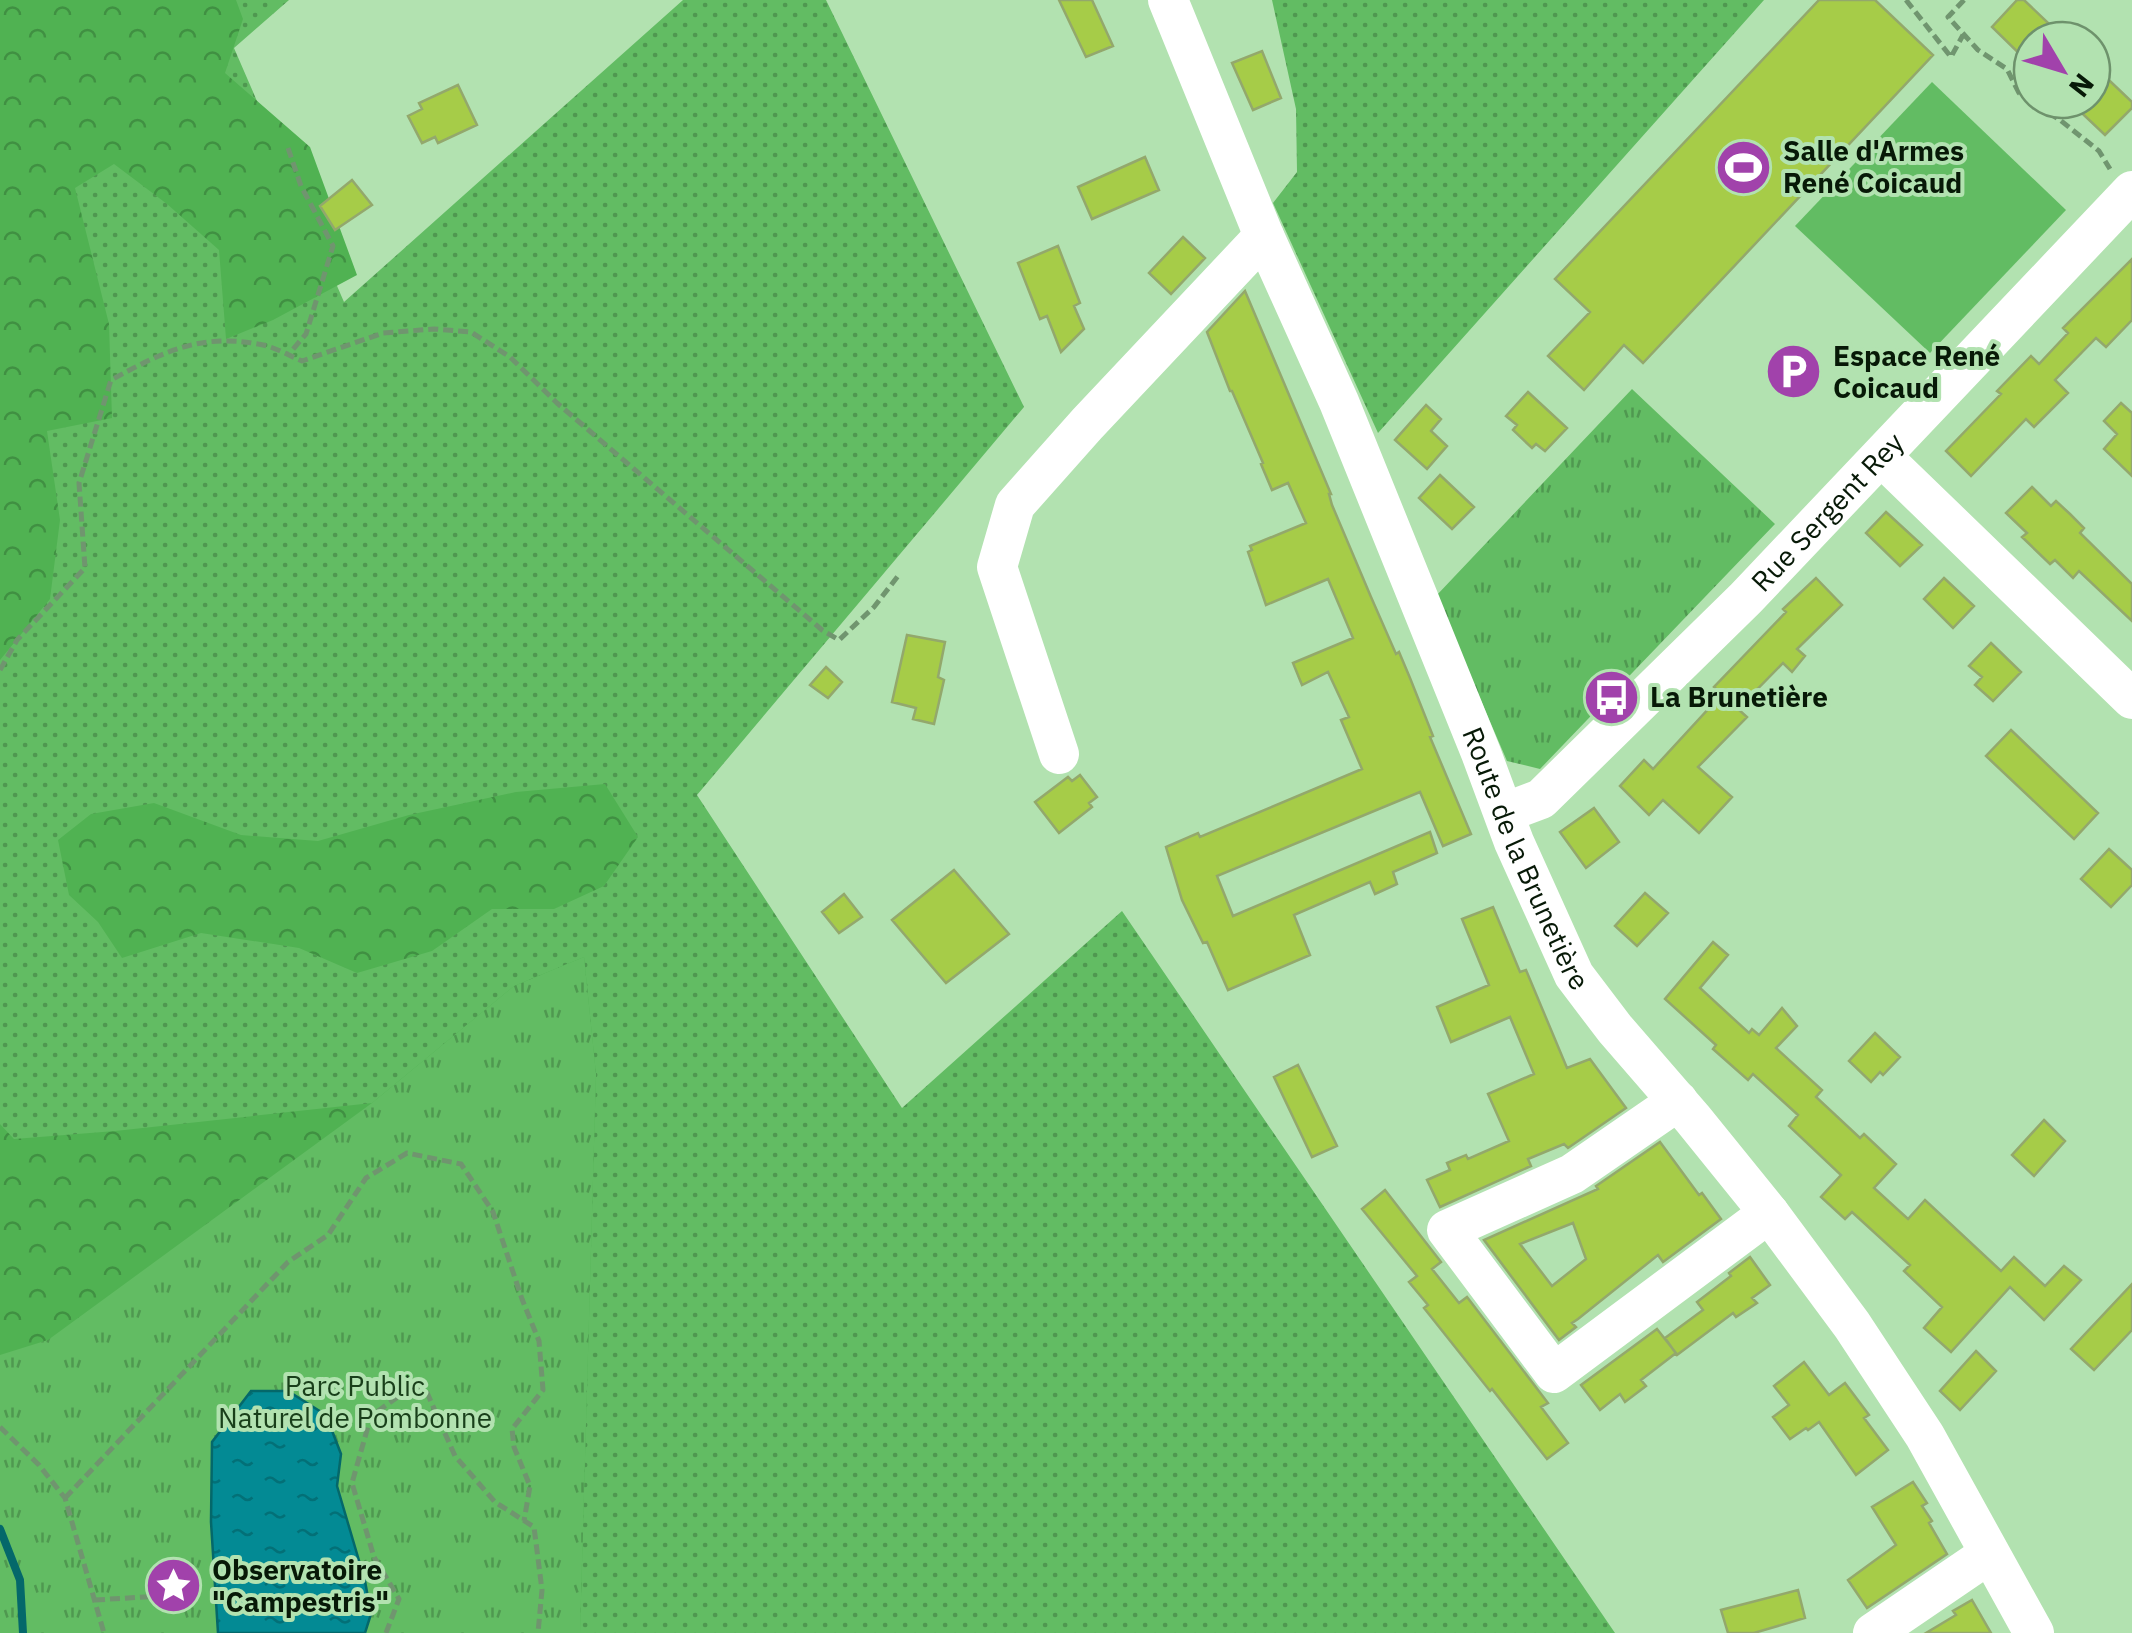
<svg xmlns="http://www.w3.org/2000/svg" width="2132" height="1633" font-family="'IBM Plex Sans',sans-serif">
<defs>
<pattern id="grass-dots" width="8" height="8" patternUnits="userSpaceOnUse" patternTransform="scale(2.5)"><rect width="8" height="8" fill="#62bc63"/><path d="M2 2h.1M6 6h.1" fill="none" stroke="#4f9850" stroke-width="1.8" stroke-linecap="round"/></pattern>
<pattern id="forest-crowns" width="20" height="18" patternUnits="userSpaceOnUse" patternTransform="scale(2.5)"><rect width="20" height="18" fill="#50b252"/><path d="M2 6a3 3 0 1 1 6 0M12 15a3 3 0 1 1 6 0" fill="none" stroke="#409042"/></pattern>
<pattern id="park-tufts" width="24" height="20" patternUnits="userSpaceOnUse" patternTransform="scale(2.5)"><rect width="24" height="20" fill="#62bc63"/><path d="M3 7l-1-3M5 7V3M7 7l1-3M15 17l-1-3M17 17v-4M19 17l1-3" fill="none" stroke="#4f9850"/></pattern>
<pattern id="water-ripples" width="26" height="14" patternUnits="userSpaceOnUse" patternTransform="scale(2.5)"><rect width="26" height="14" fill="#038a94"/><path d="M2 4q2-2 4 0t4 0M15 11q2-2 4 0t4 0" fill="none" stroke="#037077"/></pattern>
</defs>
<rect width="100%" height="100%" fill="#b2e2b0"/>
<path fill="url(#grass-dots)" d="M0 0H289L234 48 344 302 683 0H826L1024 407 697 795 902 1108 1122 911 1615 1633H0Z
M1272 0H1764L1378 433 1273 203 1297 172 1296 109Z"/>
<path fill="url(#forest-crowns)" d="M0 0H236L243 19 225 73 310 147 357 275 273 320 226 339 219 250 167 204 114 164 75 188 109 324 112 418 47 431 60 520 50 599 0 660Z
M605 784 638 837 604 886 554 909H492L432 951 357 973 299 948 201 933 122 958 98 922 69 895 58 840 91 814 154 803 241 835 318 841 409 815 516 792Z
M584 957 596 1074 580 1633H0V1124L14 1139 115 1131 372 1103 514 986Z"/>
<path fill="url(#park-tufts)" d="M1632 389 1775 524 1540 769 1507 761 1436 596Z
M584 957 596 1074 580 1633H0V1355L48 1340 372 1103 514 986Z"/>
<path fill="#62bc63" d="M1932 82 2066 210 1930 353 1795 226Z"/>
<path fill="url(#water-ripples)" stroke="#04686a" stroke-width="2.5" d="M251 1391H288L326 1415 341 1454 337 1486 365 1581 371 1614 365 1633H218L211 1522 212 1442Z"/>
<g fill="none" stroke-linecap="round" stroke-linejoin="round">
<path stroke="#04686a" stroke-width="8" d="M0 1529 20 1580 23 1633"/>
</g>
<path fill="#a6cc48" stroke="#93a86c" stroke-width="2.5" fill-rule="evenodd" d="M1059 0H1092L1113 46 1086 57Z
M1819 0H1875L1933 55 1643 363 1624 345 1584 390 1548 356 1590 312 1555 279Z
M2017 0H2024L2066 40H2032V66L1992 27Z
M1262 51 1281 98 1253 110 1232 63Z
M2092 64 2132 102V108L2105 135 2068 100H2092Z
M458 85 477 125 438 143 435 137 422 143 408 116 422 109 419 103Z
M1145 157 1159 190 1092 219 1078 187Z
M352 180 372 205 335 230 320 206Z
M1183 237 1205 258 1171 294 1149 273Z
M1058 246 1080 303 1074 306 1084 329 1061 352 1047 316 1040 319 1018 263Z
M2132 259V320L2106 347 2096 338 2055 380 2068 393 2034 427 2026 419 1971 476 1946 451 2001 394 1997 391 2031 356 2039 364 2068 333 2063 328Z
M1245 291 1331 494H1329L1332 505 1371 597 1396 654 1399 652 1410 678 1433 736 1430 737 1471 834 1443 846 1420 792 1217 876 1233 916 1430 832 1437 853 1393 872 1397 884 1375 894 1370 882 1294 915 1310 955 1228 990 1207 942 1203 943 1182 900 1166 847 1198 833 1200 837 1362 769 1341 720 1349 717 1328 672 1302 685 1293 663 1353 638 1328 579 1266 605 1248 552 1252 550 1250 546 1306 523 1288 483 1272 490 1261 464 1263 463 1232 391H1230L1207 332Z
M1528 392 1567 428 1545 451 1536 444 1532 448 1513 430 1517 425 1506 416Z
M2121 403 2132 413V476L2104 449 2117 434 2104 421Z
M1426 405 1441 419 1431 431 1447 446 1427 469 1395 440Z
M1440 475 1474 507 1452 529 1419 498Z
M2032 487 2051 506 2056 501 2070 514 2084 528 2080 533 2132 584V621L2079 571 2073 578 2055 560 2050 564 2022 537 2027 533 2006 513Z
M1886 512 1922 545 1900 566 1866 533Z
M1816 578 1842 605 1797 649 1805 656 1792 672 1783 663 1738 709 1747 717 1698 767 1732 797 1699 833 1663 800 1649 815 1620 786 1644 760 1653 769 1722 694 1714 687 1786 612 1783 609Z
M1944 578 1974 606 1953 628 1924 599Z
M907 635 945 642 938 677 944 680 934 724 913 719 916 708 892 702Z
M1991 643 2021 672 1993 701 1975 685 1982 677 1969 666Z
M826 667 842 682 828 698 810 685Z
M2011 730 2098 813 2074 839 1986 756Z
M1080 775 1097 797 1089 803 1092 807 1059 833 1035 802 1068 777 1072 781Z
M1594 808 1619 842 1586 868 1560 832Z
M2109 849 2132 870V885L2111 907 2081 879Z
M954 870 1009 934 946 983 892 920Z
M1645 893 1668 913 1637 946 1615 926Z
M844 894 862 917 839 933 822 912Z
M1493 907 1520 972 1526 970 1567 1068 1590 1059 1626 1108 1568 1148 1564 1144 1528 1159 1531 1166 1440 1207 1427 1180 1450 1170 1447 1163 1466 1155 1468 1159 1509 1141 1488 1094 1534 1074 1510 1017 1451 1042 1437 1007 1489 985 1462 919Z
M1713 942 1728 955 1700 988 1749 1033 1752 1029 1759 1035 1782 1008 1797 1026 1776 1048 1822 1090 1816 1097 1860 1138 1864 1134 1896 1164 1874 1188 1908 1219 1925 1200 2001 1271 2014 1257 2045 1286 2064 1266 2081 1280 2044 1320 2010 1287 1951 1352 1924 1328 1942 1307 1904 1271 1910 1265 1852 1212 1845 1219 1821 1197 1841 1175 1789 1126 1798 1115 1753 1074 1748 1080 1713 1049 1716 1045 1665 999Z
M1875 1033 1900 1057 1883 1075 1880 1072 1871 1082 1849 1061Z
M1298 1065 1337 1146 1312 1157 1274 1077Z
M2044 1120 2065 1141 2034 1176 2012 1155Z
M1660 1142 1699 1195 1702 1193 1721 1219 1663 1262 1658 1255 1578 1319 1572 1323 1576 1327 1559 1340 1484 1240 1598 1189 1596 1186ZM1573 1223 1586 1259 1552 1286 1520 1244Z
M1385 1190 1441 1262 1432 1269 1459 1303 1467 1297 1548 1403 1541 1407 1568 1443 1547 1459 1492 1389 1490 1391 1424 1308 1428 1305 1409 1282 1417 1276 1362 1209Z
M1750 1257 1770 1285 1752 1298 1757 1303 1736 1317 1733 1313 1677 1355 1665 1338 1703 1310 1697 1302 1731 1276 1729 1273Z
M2132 1284V1330L2094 1370 2071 1349Z
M1657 1329 1676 1353 1641 1380 1646 1386 1625 1402 1620 1394 1600 1410 1581 1385Z
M1976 1351 1996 1371 1960 1410 1940 1391Z
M1804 1362 1829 1395 1845 1383 1869 1415 1864 1418 1888 1450 1856 1475 1819 1422 1808 1430 1806 1428 1790 1439 1773 1417 1789 1405 1774 1386Z
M1913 1482 1927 1503 1922 1506 1932 1521 1929 1523 1947 1554 1867 1608 1848 1580 1896 1545 1872 1507Z
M1798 1590 1805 1618 1754 1633H1728L1721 1610Z
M1972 1600 1991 1633H1926L1956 1615 1953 1611Z"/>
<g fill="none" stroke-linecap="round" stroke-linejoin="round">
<path stroke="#70956f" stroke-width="5" stroke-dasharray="10 5" stroke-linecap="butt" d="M1906 0 1951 57 1963 35
M1964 0 1948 17 1978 50 2007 69 2019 93 2060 120 2099 151 2110 169
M288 148 301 186 333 246 306 334 288 355
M0 670 17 640 85 568 79 483 111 380C161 353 199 333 258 344 273 346 288 355 302 361L383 333 434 329 471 332 510 357 557 403 822 630 839 640 874 607 898 576
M0 1427 39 1465 65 1498 104 1633
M65 1498 288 1262 328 1235 366 1178 407 1153 461 1164 493 1212 522 1299 539 1341 543 1390 512 1429 514 1447 530 1486 524 1521
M95 1600 162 1596
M386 1633 399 1599 374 1557 352 1483 371 1416 413 1386 425 1388 455 1456 495 1502 534 1527 542 1590 538 1633"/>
<g stroke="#fff" stroke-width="40">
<path id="s1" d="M1168 0 1264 236 1339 402 1481 753 1514 842 1574 975 1615 1029 1693 1119 1769 1213 1852 1325 1925 1436 2034 1633"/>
<path d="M1882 457 2132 699"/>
<path d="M1059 754 997 567 1015 505 1087 424 1264 236"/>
<path id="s2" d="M1504 813 1541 799 1746 598 2132 191"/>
<path d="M1678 1101 1572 1174 1447 1230 1554 1373 1769 1213"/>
<path d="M1873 1633 1989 1554"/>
</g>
</g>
<defs>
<symbol id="stadium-disc" viewBox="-11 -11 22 22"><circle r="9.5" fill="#a142ab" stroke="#b2e2b0"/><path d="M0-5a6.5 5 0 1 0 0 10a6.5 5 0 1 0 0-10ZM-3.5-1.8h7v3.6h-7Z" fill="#fff"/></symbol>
<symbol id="parking-disc" viewBox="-11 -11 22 22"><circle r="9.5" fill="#a142ab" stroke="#b2e2b0"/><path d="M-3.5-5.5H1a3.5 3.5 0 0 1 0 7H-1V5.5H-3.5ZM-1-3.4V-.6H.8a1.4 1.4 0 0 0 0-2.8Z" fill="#fff"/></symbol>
<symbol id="bus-disc" viewBox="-11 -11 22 22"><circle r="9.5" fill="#a142ab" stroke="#b2e2b0"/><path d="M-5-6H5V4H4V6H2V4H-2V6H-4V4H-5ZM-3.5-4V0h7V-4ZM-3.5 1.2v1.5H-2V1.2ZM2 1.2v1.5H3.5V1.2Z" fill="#fff"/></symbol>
<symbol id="sight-disc" viewBox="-11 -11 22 22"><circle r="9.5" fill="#a142ab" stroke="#b2e2b0"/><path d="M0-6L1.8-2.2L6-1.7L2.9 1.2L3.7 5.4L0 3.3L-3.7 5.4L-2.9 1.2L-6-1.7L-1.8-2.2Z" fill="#fff"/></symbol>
</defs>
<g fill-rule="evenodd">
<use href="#stadium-disc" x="1712" y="136" width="63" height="63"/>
<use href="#parking-disc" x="1762" y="340" width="63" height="63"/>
<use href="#bus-disc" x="1580" y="666" width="63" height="63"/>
<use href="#sight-disc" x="142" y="1554" width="63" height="63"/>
</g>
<g text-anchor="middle" stroke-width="8" stroke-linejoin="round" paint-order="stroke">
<g font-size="28" font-weight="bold" fill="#071907" stroke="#b2e2b0" text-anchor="start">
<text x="1783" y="161">Salle d'Armes<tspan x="1783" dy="32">René Coicaud</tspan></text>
<text x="1833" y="366">Espace René<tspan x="1833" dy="32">Coicaud</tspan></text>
<text x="1650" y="707">La Brunetière</text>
<text x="212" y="1580">Observatoire<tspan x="212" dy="32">"Campestris"</tspan></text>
</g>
<g font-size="28" fill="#071907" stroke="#b2e2b0">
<text dy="10" stroke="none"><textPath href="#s2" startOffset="445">Rue Sergent Rey</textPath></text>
<text dy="10" stroke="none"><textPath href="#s1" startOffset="930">Route de la Brunetière</textPath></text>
</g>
<g font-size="28" fill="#193f1a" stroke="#b2e2b0">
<text x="355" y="1396">Parc Public<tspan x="355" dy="32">Naturel de Pombonne</tspan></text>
</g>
</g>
<g transform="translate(2062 70) rotate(128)"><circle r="48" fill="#b2e2b0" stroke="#6e926c" stroke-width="2.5"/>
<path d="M0-8L18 38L0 25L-18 38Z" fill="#a142ab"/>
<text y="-15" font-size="28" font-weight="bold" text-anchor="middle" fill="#071907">N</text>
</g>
</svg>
